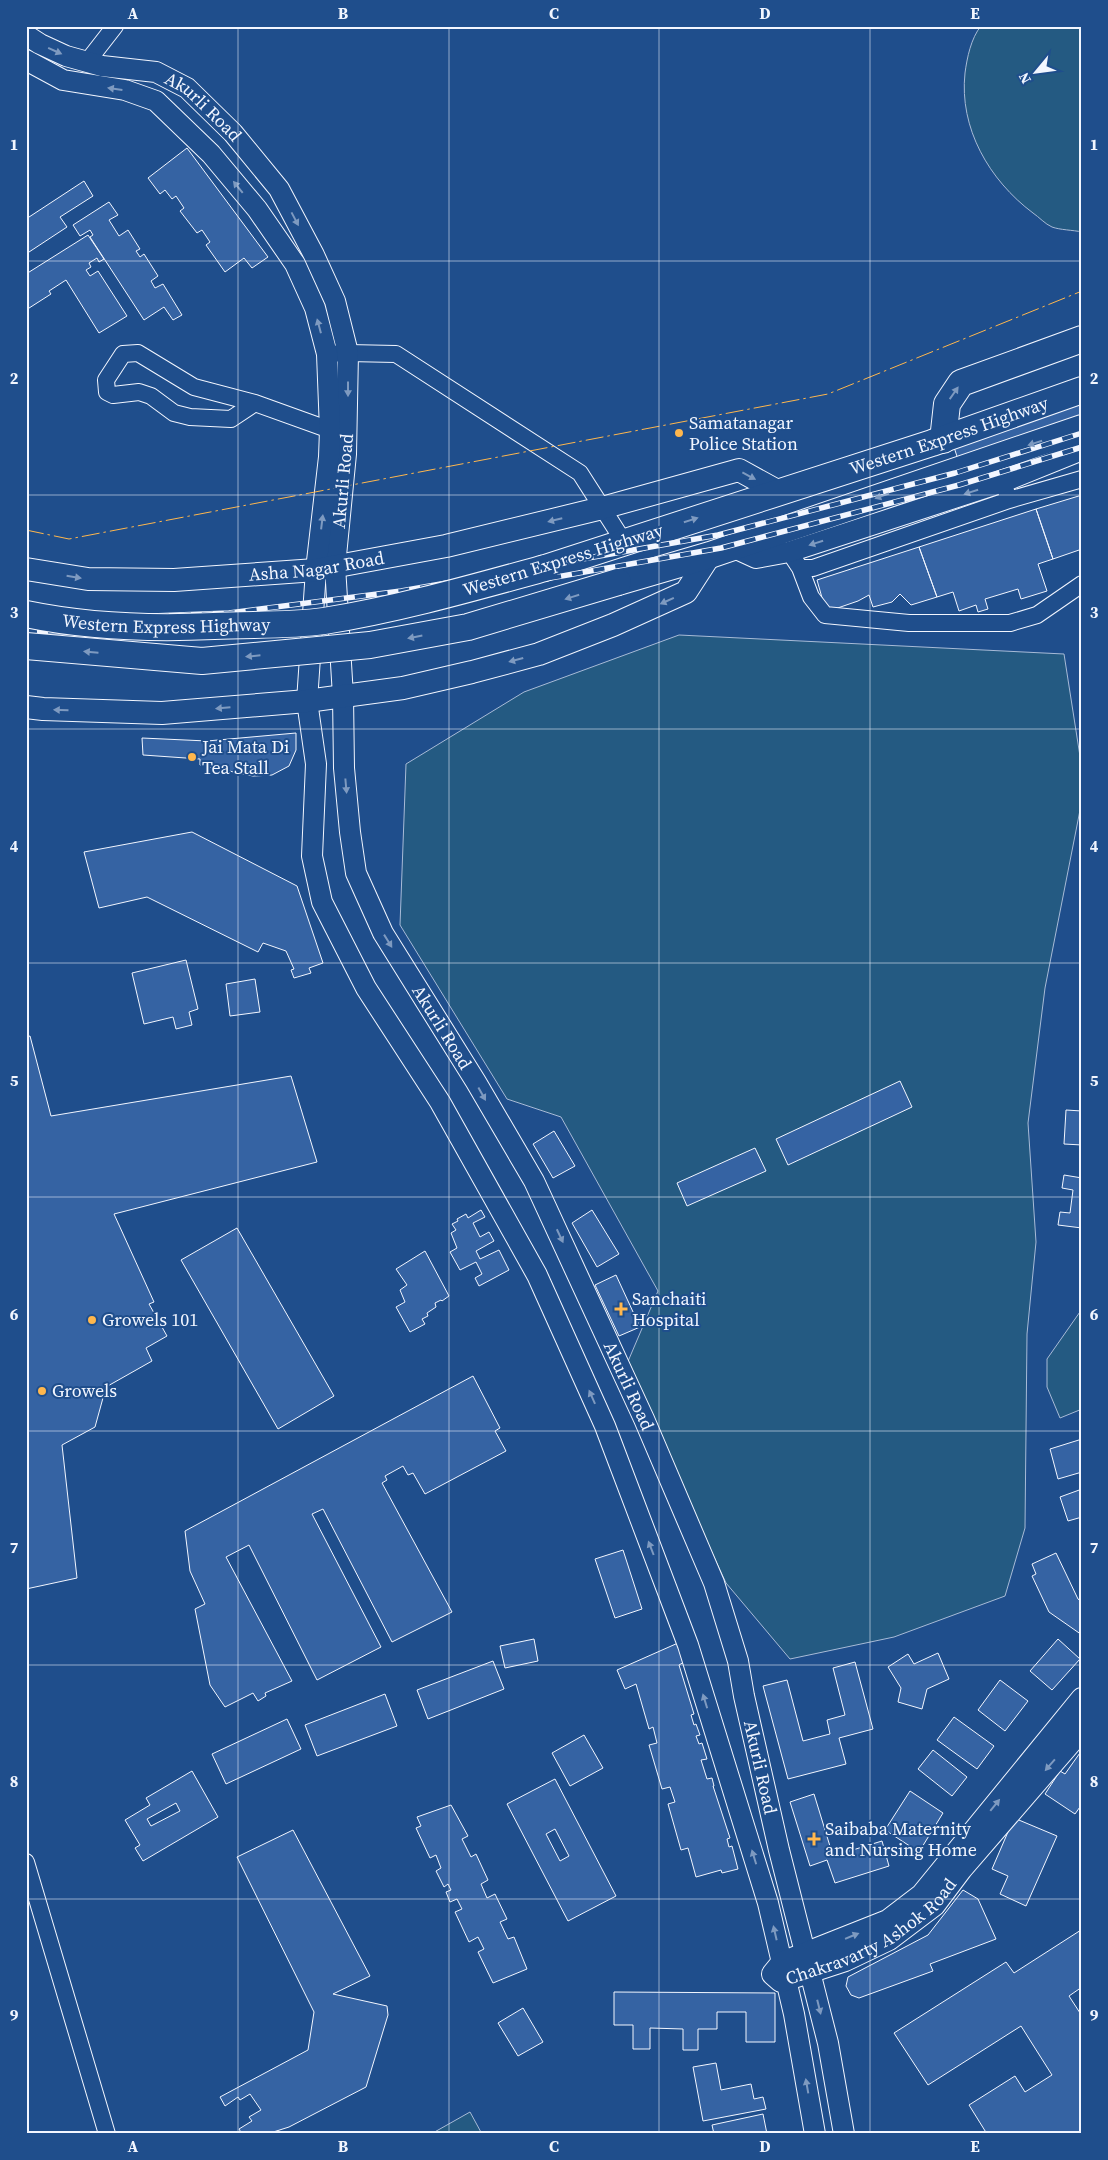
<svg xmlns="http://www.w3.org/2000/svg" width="1108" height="2160" font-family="'Source Serif 4',serif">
<rect width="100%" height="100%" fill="#1f4e8c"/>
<path fill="#245a82" stroke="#a8bbd7" d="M981 26H1082V232C1073 230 1060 230 1052 227 1045 224 1039 217 1033 213 989 180 959 128 965 73 967 58 971 38 981 26Z
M679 635 1064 654 1082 769V800L1045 988 1028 1123 1036 1242 1027 1334 1025 1528 1005 1596 894 1637 790 1659 726 1583 626 1366 658 1291 561 1117 507 1099 400 925 406 764 524 692Z
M1082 1309V1409L1060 1418 1047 1387V1359Z
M470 2112 482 2134H431Z"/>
<path fill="#3563a3" stroke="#f2f6ff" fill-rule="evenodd" d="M187 148 268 257 252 268 244 258 225 272 206 245 210 242 202 230 197 233 180 211 184 208 176 196 172 199 165 190 160 194 148 178Z
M84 181 93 196 60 217 67 227 26 254V219Z
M109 202 118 215 109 220 119 236 128 230 140 249 136 251 140 257 144 254 158 276 151 281 155 288 163 284 182 315 173 320 164 307 144 320 90 237 93 235 90 230 80 236 73 225Z
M88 235 104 259 99 262 97 258 89 263 91 267 86 270 90 276 98 271 127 316 99 333 66 280 49 291 51 294 26 310V274Z
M1082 393V460L970 496 950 435Z
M1082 495V549L1053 559 1036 509Z
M1036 509 1053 559 1038 564 1047 591 1021 599 1018 589 985 599 988 609 978 612 976 605 959 611 953 592 937 597 919 547Z
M919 547 937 597 911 605 900 594 892 602 873 607 869 595 858 601 826 612 817 580Z
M296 733V750L289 766 272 775 253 776 200 765V759L143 755 142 738 207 741Z
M192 832 297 886 323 963 309 968 311 973 294 978 291 970 294 969 286 951 263 943 258 952 147 897 99 908 84 852Z
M186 960 198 1009 189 1012 192 1025 176 1029 173 1017 144 1024 132 973Z
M255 979 260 1012 230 1016 226 984Z
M30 1036 51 1116 291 1076 317 1162 114 1214 154 1302 149 1304 167 1336 146 1348 152 1361 106 1387 95 1427 62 1445 77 1578 26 1589V1037Z
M900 1081 912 1107 788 1165 776 1139Z
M1066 1110 1082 1111V1145L1064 1144Z
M554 1131 575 1166 553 1178 533 1144Z
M755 1148 766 1171 687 1206 677 1183Z
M1064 1175 1082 1178V1228L1058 1225 1060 1212 1070 1213 1073 1190 1062 1188Z
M481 1210 485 1217 473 1223 480 1237 489 1232 494 1241 476 1251 480 1259 499 1250 509 1270 479 1286 475 1278 482 1274 476 1262 460 1270 450 1252 457 1248 451 1233 456 1230 452 1224 458 1221 457 1219 466 1214 468 1218Z
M592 1210 619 1254 597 1267 572 1223Z
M237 1228 334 1396 278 1429 181 1260Z
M425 1251 449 1296 442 1301 441 1300 435 1303 436 1307 427 1313 428 1316 422 1319 425 1324 410 1332 396 1307 405 1302 400 1290 407 1285 396 1269Z
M616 1275 640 1327 619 1336 595 1285Z
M473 1376 500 1428 495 1431 506 1451 425 1494 413 1473 408 1475 403 1466 385 1476 387 1480 382 1483 452 1612 392 1642 323 1509 312 1514 381 1647 317 1680 249 1545 226 1557 292 1681 265 1693 266 1696 258 1701 253 1693 225 1707 210 1685 195 1609 205 1604 190 1571 185 1531Z
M1082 1439V1472L1058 1479 1050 1449Z
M1082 1489V1517L1068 1521 1060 1497Z
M623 1550 642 1609 615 1618 595 1559Z
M1056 1553 1078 1599 1082 1602V1635L1049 1612 1032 1576 1036 1574 1032 1564Z
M534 1639 538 1661 505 1668 500 1646Z
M1058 1639 1080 1659 1052 1690 1030 1671Z
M678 1643 686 1661 679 1665 694 1714 691 1715 694 1725 696 1724 700 1735 696 1736 699 1744 702 1743 707 1759 701 1760 707 1779 712 1778 714 1786H713L730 1838 727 1839 729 1847 732 1846 738 1869 722 1873 721 1870 696 1877 688 1848 681 1850 668 1804 675 1802 670 1787 662 1789 649 1745 657 1743 653 1727 649 1729 636 1684 625 1689 617 1670Z
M938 1653 949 1679 927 1689 922 1709 898 1702 901 1688 888 1667 908 1654 914 1664Z
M493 1661 504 1689 428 1719 417 1690Z
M855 1662 873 1729 839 1738 846 1764 788 1779 763 1686 787 1680 803 1741 830 1734 827 1720 845 1715 833 1668Z
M1000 1680 1028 1701 1005 1731 978 1710Z
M385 1694 397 1726 317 1756 305 1725Z
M954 1717 994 1746 977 1769 937 1740Z
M287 1719 301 1749 226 1784 212 1754Z
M584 1735 603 1768 570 1786 552 1753Z
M933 1750 967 1777 952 1796 918 1769Z
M1082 1750V1804L1075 1814 1045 1794 1060 1771 1065 1774Z
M192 1771 218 1817 143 1861 135 1848 140 1845 125 1820 150 1805 146 1798ZM176 1803 180 1811 151 1826 147 1819Z
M555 1779 616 1896 568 1921 507 1804ZM555 1829 569 1856 560 1861 546 1834Z
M910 1791 943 1813 919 1852 885 1830Z
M814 1794 833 1856 882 1841 889 1866 835 1883 827 1860 810 1866 790 1802Z
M451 1805 468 1836 462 1839 471 1857 476 1854 488 1880 481 1884 487 1898 495 1894 507 1919 500 1922 508 1939 514 1937 527 1969 493 1983 478 1952 484 1949 478 1937 469 1942 455 1912 462 1909 457 1899 450 1902 446 1892 451 1890 448 1884 444 1887 436 1871 441 1868 436 1855 430 1858 416 1828 421 1826 417 1817Z
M1014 1818 1057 1836 1026 1906 1000 1894 1008 1876 992 1869Z
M293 1830 370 1976 333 1994 387 2006 388 2015 366 2087 289 2127 267 2134H242L239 2129 252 2121 249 2117 261 2110 250 2094 240 2100 238 2097 225 2106 220 2097 308 2050 314 2012 237 1857Z
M963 1890 978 1899 996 1939 930 1964 933 1971 859 1998 851 1995 846 1986 848 1977 928 1935Z
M1081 1930 1082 1987 1069 1996 1082 2016V2134H987L969 2105 1015 2076 1025 2092 1052 2075 1021 2026 928 2085 894 2033 1006 1962 1014 1973Z
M614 1992 775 1993V2042H746V2012H717V2029H698V2050H683V2029L650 2028V2049H633V2025H614Z
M523 2008 543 2042 518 2056 498 2023Z
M716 2063 721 2090 751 2084 754 2099 763 2097 766 2109 703 2121 693 2067Z
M763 2114 767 2134H714L712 2125Z"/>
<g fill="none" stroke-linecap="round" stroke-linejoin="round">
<defs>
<path id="minor" d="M87 62 115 26
M327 354 348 353 396 354 580 473 624 542
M255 403 231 419 190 417 174 413 151 396 139 392 113 395 107 392 106 380 123 354 138 353 194 387 255 403 330 430
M1009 500 1082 479
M794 559 800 568H813L1009 500 1003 482
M800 568 811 597 825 615 909 623H1010L1037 615 1082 584
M26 1862 107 2134"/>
<g id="tertiary">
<path id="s1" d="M26 35 40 44 66 56 102 66 156 72 187 88 233 133 279 189 314 255 335 301 348 353 346 454 335 566 343 696 344 768 350 832 356 873 383 933 476 1082 534 1181 644 1419 714 1583 738 1661 744 1696 779 1850 828 2043 844 2134"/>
<path d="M26 60 63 80 125 90 156 101 211 154 257 209 295 264 315 308 327 354 330 430 329 457 316 570 307 701 316 764 312 856 322 902 366 988 440 1102 537 1275 605 1426 688 1645 768 1903 794 2014 815 2134"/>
<path d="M732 547 756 558 789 552 1003 482 1082 450"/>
</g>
<g id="secondary">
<path id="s2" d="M26 569 88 579 174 580 316 570 446 546 602 508 739 470 779 492"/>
<path d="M26 707 43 709 162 713 307 701 403 688 472 672 539 654 613 625 686 592 710 555"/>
<path id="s3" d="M1082 1699 922 1895 888 1921 782 1963 773 1974 781 1981 845 1960 889 1939 934 1905 961 1869 1082 1729"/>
</g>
<g id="trunk">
<path d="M943 440 947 404 961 383 1082 339"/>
<path id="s4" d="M545 568 932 443 1082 390"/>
<path d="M618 582 710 555 1082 428"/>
</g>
</defs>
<use href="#minor" stroke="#f2f6ff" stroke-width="18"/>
<use href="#tertiary" stroke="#f2f6ff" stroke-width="22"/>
<use href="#secondary" stroke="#f2f6ff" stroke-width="24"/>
<use href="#trunk" stroke="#f2f6ff" stroke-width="28"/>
<use href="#minor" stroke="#1f4e8c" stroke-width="16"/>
<use href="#tertiary" stroke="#1f4e8c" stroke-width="20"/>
<use href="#secondary" stroke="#1f4e8c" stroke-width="22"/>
<use href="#trunk" stroke="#1f4e8c" stroke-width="26"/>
<defs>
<path id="rail" d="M26 617 75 619 229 613 401 591 718 535 955 473 1082 433
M26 631 75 632 230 626 403 604 721 548 959 485 1082 447"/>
</defs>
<use href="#rail" stroke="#f2f6ff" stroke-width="5.5"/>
<use href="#rail" stroke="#1f4e8c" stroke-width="4" stroke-dasharray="11" stroke-linecap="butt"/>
<defs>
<g id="trunk-bridge">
<path id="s5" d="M26 614C89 627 151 629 214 626 251 624 288 626 324 621 399 609 472 588 545 568"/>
<path d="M26 646 202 661 370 645 468 627 618 582"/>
</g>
</defs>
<use href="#trunk-bridge" stroke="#f2f6ff" stroke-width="28" stroke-linecap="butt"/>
<use href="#trunk-bridge" stroke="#1f4e8c" stroke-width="26"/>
<path stroke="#ffb74d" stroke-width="1" stroke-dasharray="18 4 2.5 4" stroke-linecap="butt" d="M26 530 69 539 828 394 1082 291"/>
</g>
<defs><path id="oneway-solid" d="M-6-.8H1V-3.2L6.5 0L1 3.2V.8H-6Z" transform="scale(1.25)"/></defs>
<g fill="#7e9ac0">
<use href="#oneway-solid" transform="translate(55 51) rotate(24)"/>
<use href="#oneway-solid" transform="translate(115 89) rotate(-172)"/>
<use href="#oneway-solid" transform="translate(238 187) rotate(-129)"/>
<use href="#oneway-solid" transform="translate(295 219) rotate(62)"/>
<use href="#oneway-solid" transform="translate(319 326) rotate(-105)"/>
<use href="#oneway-solid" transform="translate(348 389) rotate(90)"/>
<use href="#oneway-solid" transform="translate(954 393) rotate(-55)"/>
<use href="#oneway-solid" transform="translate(1035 443) rotate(162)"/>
<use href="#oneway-solid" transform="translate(749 476) rotate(28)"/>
<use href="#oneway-solid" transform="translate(971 492) rotate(162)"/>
<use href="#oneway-solid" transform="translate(882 496) rotate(161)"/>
<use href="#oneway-solid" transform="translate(555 520) rotate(166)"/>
<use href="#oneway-solid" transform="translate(691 520) rotate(-18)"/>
<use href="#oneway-solid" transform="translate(322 522) rotate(-83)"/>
<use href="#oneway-solid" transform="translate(816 543) rotate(162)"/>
<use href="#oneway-solid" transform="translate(74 577) rotate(9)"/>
<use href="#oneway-solid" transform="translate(572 597) rotate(163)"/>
<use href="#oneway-solid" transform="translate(667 601) rotate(156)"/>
<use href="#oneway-solid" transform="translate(415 637) rotate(169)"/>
<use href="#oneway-solid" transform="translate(91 652) rotate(-175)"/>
<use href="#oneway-solid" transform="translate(253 656) rotate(174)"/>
<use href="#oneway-solid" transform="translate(516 660) rotate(165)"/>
<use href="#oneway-solid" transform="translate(223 708) rotate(175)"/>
<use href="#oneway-solid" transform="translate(61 710) rotate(-178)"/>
<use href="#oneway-solid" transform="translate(346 786) rotate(85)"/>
<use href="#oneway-solid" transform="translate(388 941) rotate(58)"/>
<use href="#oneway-solid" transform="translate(482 1094) rotate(61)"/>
<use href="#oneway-solid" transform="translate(560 1236) rotate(65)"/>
<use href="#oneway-solid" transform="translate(592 1397) rotate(-114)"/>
<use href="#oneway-solid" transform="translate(651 1548) rotate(-111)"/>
<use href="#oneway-solid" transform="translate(705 1701) rotate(-107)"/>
<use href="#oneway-solid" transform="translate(1050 1765) rotate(131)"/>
<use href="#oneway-solid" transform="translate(995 1805) rotate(-51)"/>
<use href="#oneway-solid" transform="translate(754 1857) rotate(-107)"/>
<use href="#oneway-solid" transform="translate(775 1933) rotate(-103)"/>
<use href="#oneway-solid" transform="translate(852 1936) rotate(-22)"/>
<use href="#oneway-solid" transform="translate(819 2007) rotate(76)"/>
<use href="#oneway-solid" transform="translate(807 2086) rotate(-100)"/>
</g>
<path fill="none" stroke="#f2f6ff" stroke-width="1" stroke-opacity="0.55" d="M238 26V2134M449 26V2134M659 26V2134M870 26V2134M26 261H1082M26 495H1082M26 729H1082M26 963H1082M26 1197H1082M26 1431H1082M26 1665H1082M26 1899H1082"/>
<g fill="#ffb74d" stroke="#1f4e8c" stroke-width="2">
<circle cx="679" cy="433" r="5"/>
<circle cx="192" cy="757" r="5"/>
<path d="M618.5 1301.5h5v5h5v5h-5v5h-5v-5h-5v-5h5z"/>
<circle cx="92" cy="1320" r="5"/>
<circle cx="42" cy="1391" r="5"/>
<path d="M811.5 1831.5h5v5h5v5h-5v5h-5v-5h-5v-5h5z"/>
</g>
<g text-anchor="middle" stroke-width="4" stroke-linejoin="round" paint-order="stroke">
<g font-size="18" fill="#f2f6ff" stroke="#1f4e8c">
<text dy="6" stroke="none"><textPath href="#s1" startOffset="196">Akurli Road</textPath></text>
<text dy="6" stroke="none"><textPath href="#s4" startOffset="425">Western Express Highway</textPath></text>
<text transform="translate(343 481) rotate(-85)" y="6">Akurli Road</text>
<text transform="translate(563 560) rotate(-17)" y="6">Western Express Highway</text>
<text dy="6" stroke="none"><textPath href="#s2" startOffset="292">Asha Nagar Road</textPath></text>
<text dy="6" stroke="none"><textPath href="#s5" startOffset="141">Western Express Highway</textPath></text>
<text dy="6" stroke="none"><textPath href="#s1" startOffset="1186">Akurli Road</textPath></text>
<text dy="6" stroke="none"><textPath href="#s1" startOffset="1591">Akurli Road</textPath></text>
<text dy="6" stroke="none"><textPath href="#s1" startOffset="1996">Akurli Road</textPath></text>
<text dy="6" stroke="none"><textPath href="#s3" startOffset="539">Chakravarty Ashok Road</textPath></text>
</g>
<g font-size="18" fill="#f2f6ff" stroke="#1f4e8c" text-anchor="start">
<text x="689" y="429">Samatanagar<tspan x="689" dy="21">Police Station</tspan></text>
<text x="202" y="753">Jai Mata Di<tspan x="202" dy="21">Tea Stall</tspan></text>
<text x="632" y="1305">Sanchaiti<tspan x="632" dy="21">Hospital</tspan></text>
<text x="102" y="1326">Growels 101</text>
<text x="52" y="1397">Growels</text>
<text x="825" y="1835">Saibaba Maternity<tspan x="825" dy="21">and Nursing Home</tspan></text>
</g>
</g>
<rect width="1108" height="2160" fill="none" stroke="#1f4e8c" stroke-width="55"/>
<g transform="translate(1036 72) rotate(241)" stroke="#1f4e8c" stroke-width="4" paint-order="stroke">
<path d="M0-4L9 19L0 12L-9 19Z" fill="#f2f6ff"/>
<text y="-8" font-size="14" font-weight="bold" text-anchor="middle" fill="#f2f6ff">N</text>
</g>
<rect x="28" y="28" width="1052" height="2104" fill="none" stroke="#f2f6ff" stroke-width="2"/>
<g font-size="16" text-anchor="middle" font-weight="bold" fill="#f2f6ff">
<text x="133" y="19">A</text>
<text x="343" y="19">B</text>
<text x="554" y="19">C</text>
<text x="765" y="19">D</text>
<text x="975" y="19">E</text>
<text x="14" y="150">1</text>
<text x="1094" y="150">1</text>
<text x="14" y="384">2</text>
<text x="1094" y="384">2</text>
<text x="14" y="618">3</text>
<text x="1094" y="618">3</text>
<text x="14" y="852">4</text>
<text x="1094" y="852">4</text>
<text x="14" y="1086">5</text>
<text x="1094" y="1086">5</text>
<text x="14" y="1320">6</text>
<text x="1094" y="1320">6</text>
<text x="14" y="1553">7</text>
<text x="1094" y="1553">7</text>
<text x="14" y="1787">8</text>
<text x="1094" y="1787">8</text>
<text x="14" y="2021">9</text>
<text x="1094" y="2021">9</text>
<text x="133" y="2152">A</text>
<text x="343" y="2152">B</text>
<text x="554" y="2152">C</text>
<text x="765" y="2152">D</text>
<text x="975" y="2152">E</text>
</g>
</svg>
